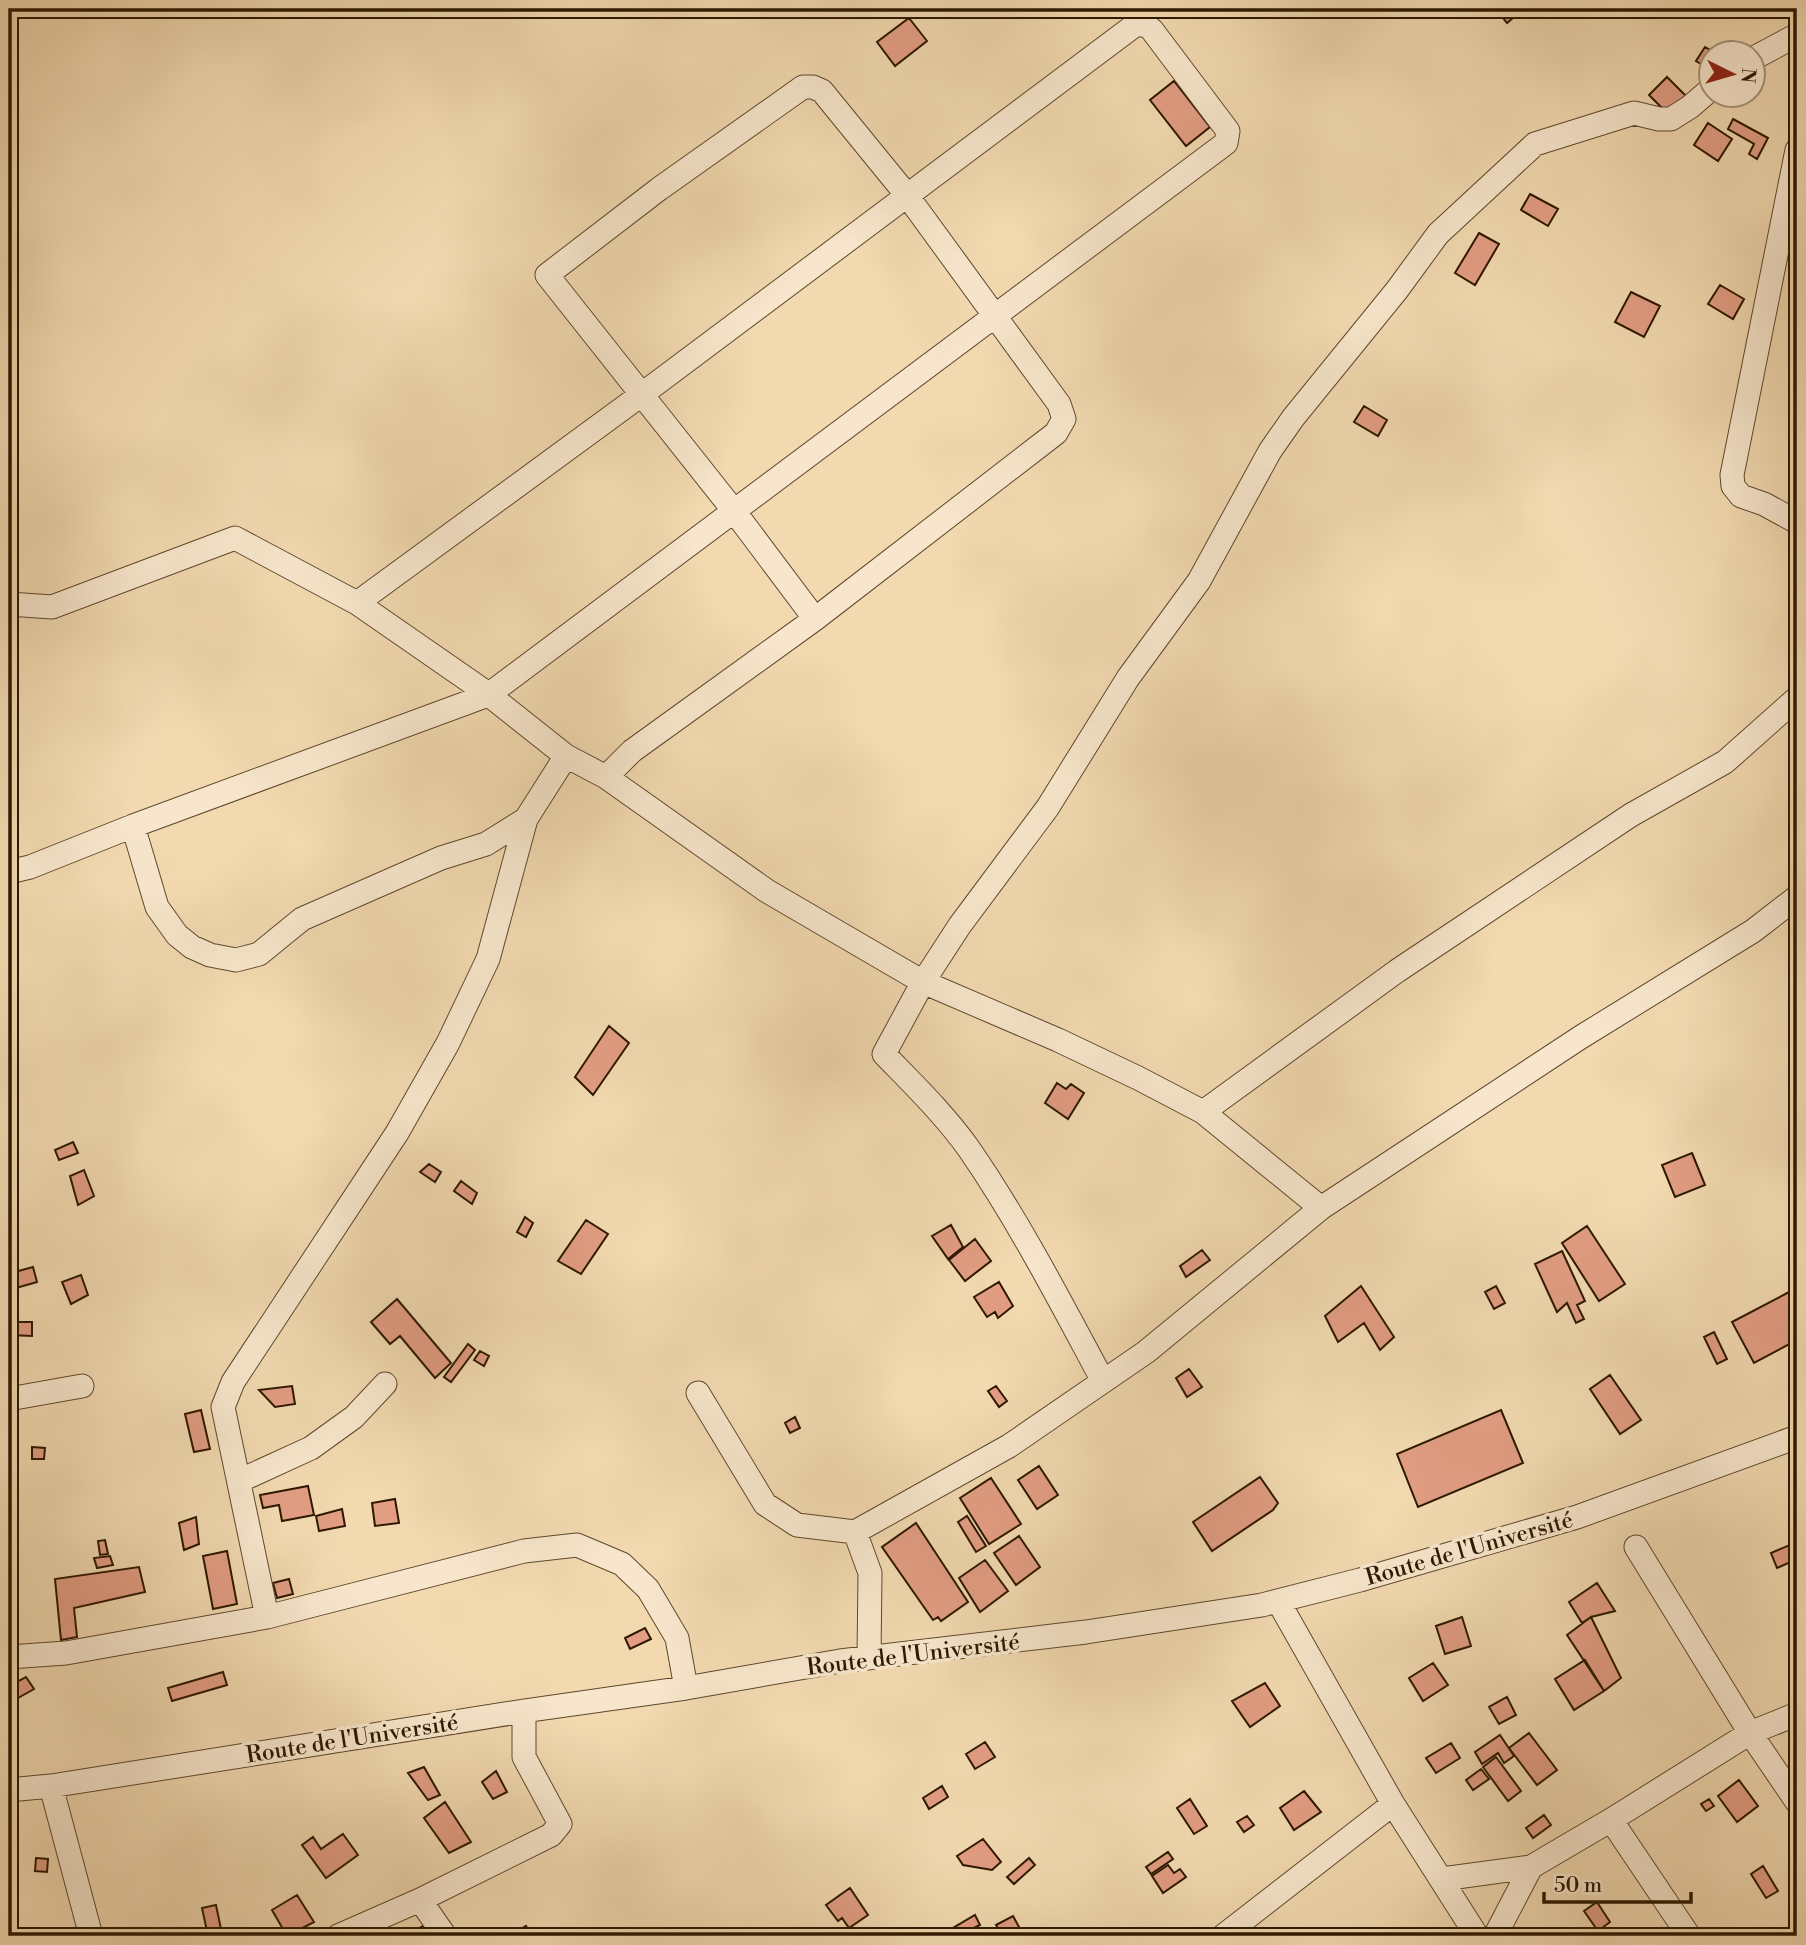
<svg xmlns="http://www.w3.org/2000/svg" width="1806" height="1945" font-family="'Libre Bodoni',serif">
<rect width="100%" height="100%" fill="#f2d9b0"/>
<filter id="stains"><feTurbulence type="fractalNoise" baseFrequency=".00286" numOctaves="4"/><feColorMatrix values="0 0 0 0 .2 0 0 0 0 .09 0 0 0 0 .02 0 0 0 .5 -.17"/></filter>
<radialGradient id="worn" r=".72"><stop offset=".6" stop-color="#630" stop-opacity="0"/><stop offset="1" stop-color="#630" stop-opacity=".3"/></radialGradient>
<path fill="#e29d83" stroke="#2d1800" stroke-width="2" d="M1496 9H1517L1520 12 1507 23Z
M909 18 927 41 895 66 877 42Z
M1705 47 1714 52H1712V71L1696 61Z
M1667 77 1686 96 1668 114 1649 95Z
M1174 81 1210 127 1186 146 1150 100Z
M1733 119 1768 138 1757 159 1749 154 1754 144 1728 129Z
M1708 123 1732 139 1718 161 1694 145Z
M1530 194 1558 209 1548 226 1521 210Z
M1479 233 1499 244 1475 285 1455 273Z
M1720 285 1744 299 1733 319 1708 304Z
M1631 292 1660 306 1644 337 1615 322Z
M1364 406 1387 420 1378 436 1354 422Z
M609 1026 629 1043 593 1095 575 1077Z
M1057 1083 1066 1089 1071 1084 1084 1093 1068 1119 1045 1103Z
M73 1142 78 1153 59 1160 55 1150Z
M1692 1153 1705 1185 1675 1197 1662 1165Z
M429 1164 441 1172 435 1182 420 1172Z
M84 1170 94 1196 78 1205 70 1176Z
M461 1181 477 1193 472 1204 454 1191Z
M525 1217 533 1223 526 1237 517 1232Z
M586 1220 608 1234 581 1274 558 1261Z
M951 1225 963 1247 948 1259 932 1236Z
M1587 1226 1625 1284 1599 1301 1562 1243Z
M975 1239 991 1261 965 1281 949 1260Z
M1202 1250 1210 1260 1186 1277 1180 1266Z
M1562 1251 1585 1301 1577 1305 1584 1319 1576 1323 1567 1303 1557 1312 1535 1264Z
M33 1267 37 1282 16 1288 11 1273Z
M81 1275 88 1295 71 1304 62 1282Z
M999 1282 1013 1306 998 1318 995 1312 987 1317 974 1297Z
M1361 1286 1394 1337 1380 1350 1364 1323 1338 1342 1325 1316Z
M1496 1286 1505 1303 1494 1309 1485 1292Z
M1791 1291 1795 1300 1797 1299V1340L1754 1363 1732 1322Z
M397 1299 451 1363 435 1378 400 1336 390 1344 371 1322Z
M11 1322H32V1336L9 1335Z
M1714 1332 1727 1359 1717 1364 1704 1337Z
M468 1344 475 1350 451 1382 444 1377Z
M480 1351 489 1356 484 1366 474 1360Z
M1189 1369 1202 1387 1187 1397 1176 1378Z
M1610 1375 1641 1420 1620 1434 1590 1389Z
M292 1386 295 1404 275 1407 259 1390Z
M996 1386 1007 1401 999 1407 988 1391Z
M201 1410 210 1449 194 1452 185 1414Z
M1501 1410 1523 1463 1418 1507 1397 1454Z
M795 1417 800 1428 790 1433 785 1423Z
M32 1447 45 1448 44 1459H32Z
M1039 1466 1058 1495 1037 1509 1018 1480Z
M1260 1477 1278 1503 1273 1510 1212 1551 1193 1522Z
M991 1478 1021 1524 989 1544 960 1498Z
M308 1486 314 1515 282 1521 279 1505 263 1508 260 1495Z
M395 1499 399 1523 375 1526 372 1503Z
M342 1509 345 1526 319 1531 316 1516Z
M967 1516 986 1546 976 1552 958 1522Z
M196 1517 199 1544 184 1550 179 1523Z
M916 1523 968 1602 941 1621 938 1617 933 1620 882 1547Z
M1019 1536 1040 1567 1016 1585 994 1553Z
M105 1540 108 1554 100 1555 98 1541Z
M1797 1542V1559L1777 1568 1771 1553Z
M227 1551 237 1604 213 1609 203 1556Z
M110 1556 113 1565 97 1568 94 1558Z
M985 1560 1008 1591 980 1612 959 1578Z
M139 1567 145 1592 74 1608 77 1637 61 1640 55 1579Z
M289 1579 293 1594 277 1598 273 1583Z
M1597 1583 1615 1611 1591 1617 1582 1623 1569 1602Z
M1462 1617 1471 1646 1445 1654 1436 1626Z
M1591 1617 1621 1678 1604 1691 1567 1635Z
M645 1628 651 1639 630 1649 625 1638Z
M1585 1660 1604 1691 1574 1710 1555 1679Z
M1433 1663 1448 1685 1423 1701 1409 1678Z
M223 1672 227 1685 172 1701 168 1688Z
M26 1677 34 1689 9 1703V1686Z
M1265 1683 1280 1706 1250 1727 1232 1701Z
M1507 1697 1516 1715 1499 1724 1489 1707Z
M1529 1733 1557 1770 1537 1785 1509 1748Z
M1500 1735 1514 1756 1504 1763 1498 1753 1482 1764 1475 1752Z
M985 1742 995 1757 975 1769 966 1754Z
M1451 1743 1460 1758 1436 1773 1426 1758Z
M1496 1757 1521 1791 1508 1801 1483 1767Z
M424 1767 440 1795 428 1800 408 1773Z
M1481 1769 1489 1779 1473 1790 1466 1780Z
M496 1771 507 1792 493 1799 482 1782Z
M1739 1780 1758 1806 1737 1822 1718 1796Z
M942 1786 948 1797 929 1809 923 1798Z
M1304 1791 1321 1812 1294 1830 1280 1808Z
M1190 1799 1207 1826 1194 1834 1177 1808Z
M1709 1799 1714 1806 1706 1811 1701 1804Z
M445 1802 471 1842 449 1853 424 1818Z
M1544 1815 1551 1825 1533 1838 1526 1828Z
M1247 1816 1254 1825 1244 1832 1237 1822Z
M343 1834 358 1855 326 1878 302 1845 313 1837 321 1849Z
M983 1839 1001 1862 992 1870 963 1865 957 1856Z
M1168 1852 1173 1859 1151 1874 1146 1867Z
M36 1858 48 1859 47 1872 35 1871Z
M1029 1858 1035 1865 1014 1884 1007 1877Z
M1168 1865 1174 1873 1180 1869 1186 1877 1163 1893 1152 1876Z
M1763 1866 1778 1891 1766 1898 1751 1874Z
M850 1888 868 1915 849 1928 842 1918 838 1921 826 1905Z
M297 1895 314 1922 287 1936 272 1910Z
M1597 1902 1610 1922 1598 1931 1584 1911Z
M216 1905 222 1934 208 1936 202 1908Z
M975 1915 980 1925 957 1936 953 1928Z
M1013 1916 1024 1936H1003L996 1925Z
M423 1926 429 1936H404Z
M526 1926 531 1936H516L514 1933Z"/>
<g fill="none" stroke-linecap="round" stroke-linejoin="round">
<defs>
<path id="minor" d="M1754 58 1797 35
M1797 150 1732 475 1733 486 1741 496 1764 504 1797 522
M9 604 52 607 235 538 357 603 484 691 566 756 606 777 767 891 923 982 1058 1040 1138 1078 1203 1112 1321 1208
M606 777 632 751 815 619 1056 433 1064 419 1059 404 906 194 822 91 813 87H803L659 189 547 275 734 511 815 619
M133 826 157 907 177 935 192 947 210 955 236 960 259 954 302 919 441 858 486 844 526 819
M9 872 30 867 133 826 488 695 1226 143 1228 131 1152 30 1146 25H1135L641 395 357 603
M1203 1112 1397 971 1631 815 1725 762 1797 698
M1103 1381C1061 1303 1020 1223 969 1149 945 1115 913 1084 884 1054L923 982 960 925 1048 807 1128 678 1199 581 1270 451 1293 418 1397 290 1438 234 1535 144 1634 113 1659 119H1671L1690 107 1712 88
M698 1393 765 1504 797 1525 855 1532 1009 1446 1146 1352 1321 1208 1581 1037 1753 931 1797 897
M9 1399 82 1386
M239 1481 311 1448 354 1417 385 1384
M855 1532 870 1573 869 1658
M1636 1547 1750 1733 1797 1802
M1278 1601 1393 1804 1477 1936
M267 1617 223 1407 233 1382 397 1133 448 1043 488 959 526 819 566 756
M9 1657 66 1653 267 1617 524 1551 577 1545 622 1564 648 1589 677 1638 686 1688
M51 1786 91 1936
M9 1790 51 1786 524 1711 686 1688 840 1661 1086 1632 1262 1605 1360 1580 1577 1517 1797 1437
M1611 1820 1689 1936
M1442 1879 1531 1867
M420 1900 445 1936
M338 1936 420 1900 551 1835 560 1824 524 1757V1711
M1223 1936 1393 1804
M1495 1936 1531 1867 1611 1820 1750 1733 1797 1714"/>
</defs>
<use href="#minor" stroke="#5e482c" stroke-width="25"/>
<use href="#minor" stroke="#f7e6cc" stroke-width="23"/>
</g>
<g text-anchor="middle" stroke-width="7" stroke-linejoin="round" paint-order="stroke">
<g font-size="23" fill="#2d1800" stroke="#f7e6cc">
<text transform="translate(1469 1548) rotate(-16)" y="8">Route de l'Université</text>
<text transform="translate(913 1654) rotate(-7)" y="8">Route de l'Université</text>
<text transform="translate(352 1738) rotate(-9)" y="8">Route de l'Université</text>
</g>
</g>
<rect width="1806" height="1945" fill="none" stroke="#f2d9b0" stroke-width="35"/>
<rect x="10" y="10" width="1785" height="1924" fill="none" stroke="#2d1800" stroke-width="3.5"/>
<rect x="18" y="18" width="1771" height="1910" fill="none" stroke="#2d1800" stroke-width="2"/>
<g transform="translate(1732 74) rotate(95)"><circle r="33" fill="#f7e6cc" stroke="#a6947a" stroke-width="2"/>
<path d="M0-5L12 26L0 18L-12 26Z" fill="#8f2418"/>
<text y="-10" font-size="19" font-weight="bold" text-anchor="middle" fill="#2d1800">N</text>
</g>
<path d="M1544 1892v10h147v-10" fill="none" stroke="#2d1800" stroke-width="3.5"/>
<text x="1554" y="1892" font-size="21" fill="#2d1800" stroke="#f7e6cc" stroke-width="5" paint-order="stroke">50 m</text>
<rect width="100%" height="100%" filter="url(#stains)"/>
<rect width="100%" height="100%" fill="url(#worn)"/>
</svg>
